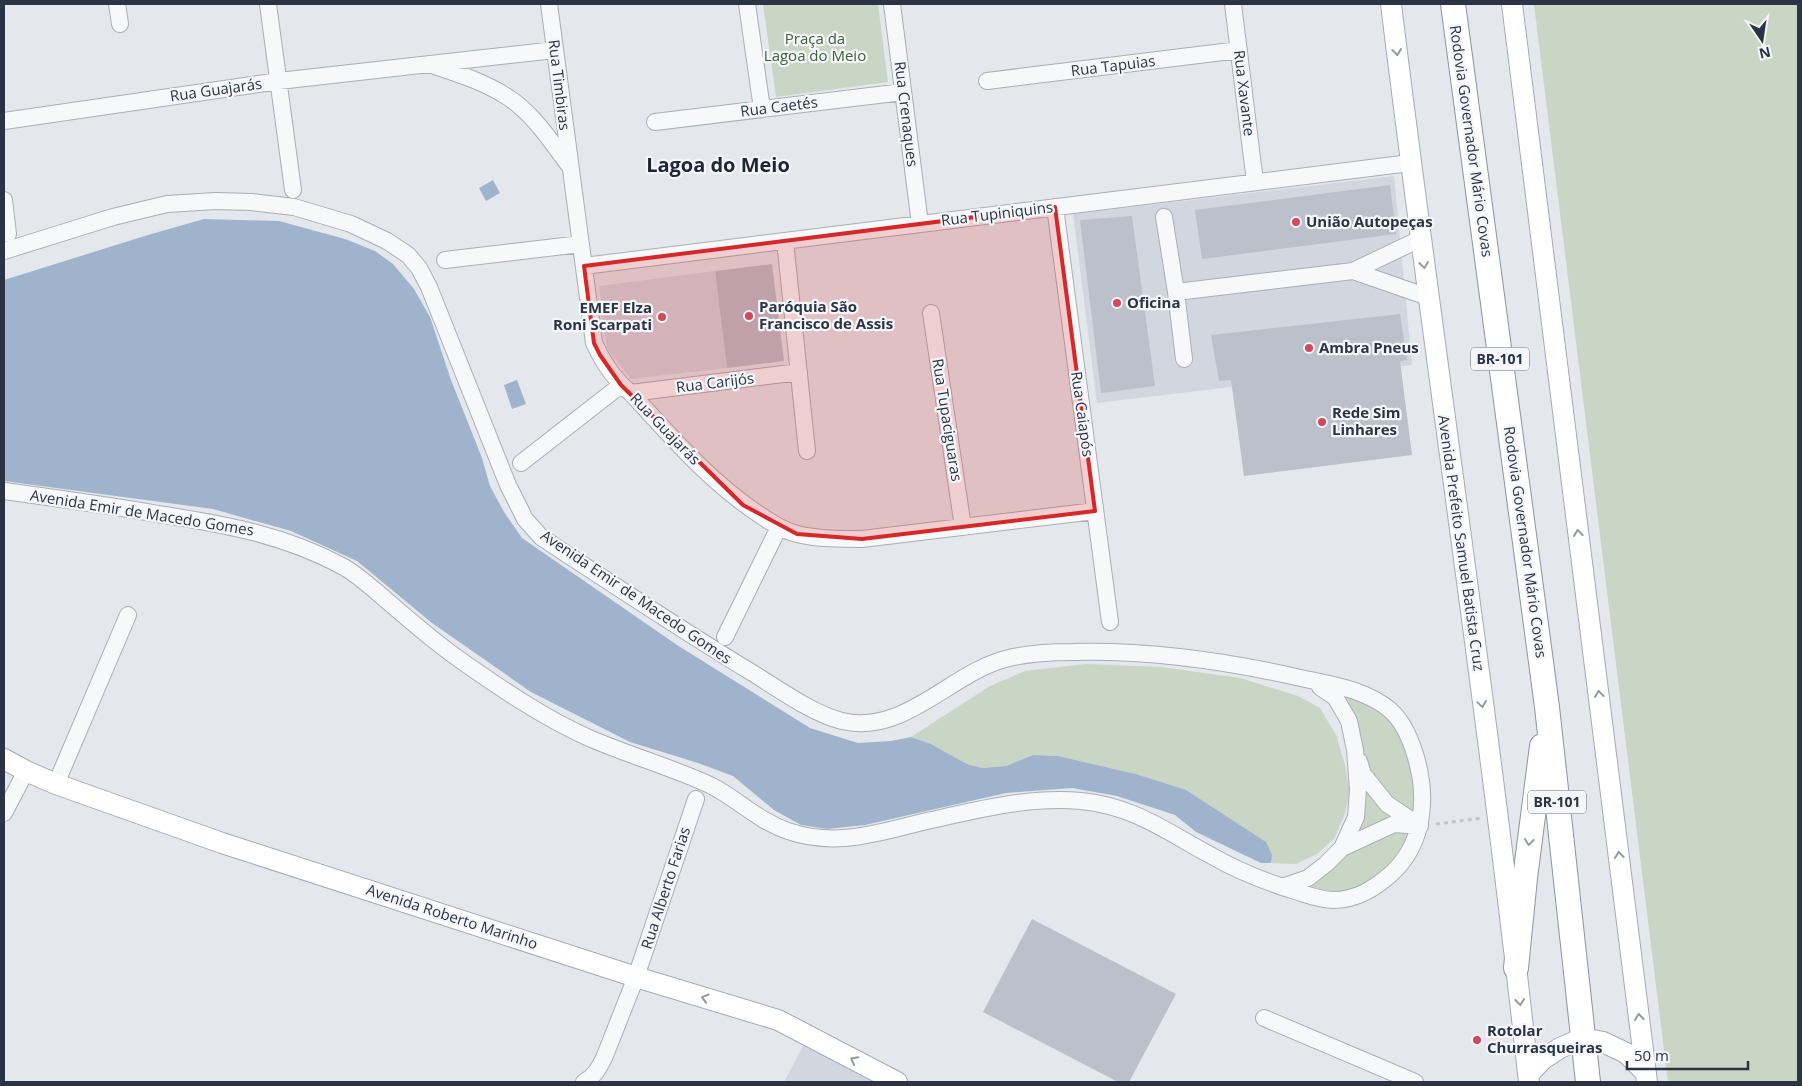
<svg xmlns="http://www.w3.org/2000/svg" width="1802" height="1086" font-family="'Open Sans',sans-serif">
<rect width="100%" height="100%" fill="#e4e7ec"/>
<path fill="#d2d6de" d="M1394 176 1412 365 1097 403 1073 214Z
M715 271 727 368 631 379 607 349 599 286Z
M804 1044 876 1082H784Z"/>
<path fill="#c9d6c5" d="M763 4H878L888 82 776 97Z
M1534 4H1798V1082H1668Z
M1086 664 1161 667 1240 678 1298 696 1320 708 1336 735 1345 765 1350 792 1344 816 1334 839 1317 854 1296 864 1271 863V855L1245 829 1185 790 1136 774 1058 756 1033 755 1006 766 982 768 967 764 931 744 911 737 990 686 1025 671Z
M1357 692 1391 711 1421 779 1401 864 1353 898 1282 887 1342 848 1358 789 1335 697Z"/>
<path fill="#9fb4cc" d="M493 180 500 193 486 201 479 188Z
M204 219 279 221 345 239 375 251 393 264 414 289 430 317 451 380 482 458 490 486 504 512 522 538 677 645 810 728 858 743 891 741 911 737 931 744 967 764 982 768 1006 766 1033 755 1058 756 1136 774 1186 790 1266 842 1272 855 1271 863H1261L1196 832 1175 815 1117 796 1072 788 1006 793 865 825 827 829 801 825 774 810 733 776 698 763 630 742 531 692 432 623 357 561 291 531 213 509 4 481V280L148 235Z
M517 380 526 404 512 409 504 385Z"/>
<path fill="#bbc0ca" d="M1390 185 1396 234 1202 259 1195 210Z
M1132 216 1155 386 1101 393 1080 220Z
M772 264 784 361 727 368 715 271Z
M1400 314 1407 360 1400 361 1412 455 1244 476 1231 380 1219 381 1211 335Z
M1032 919 1176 994 1129 1082H1118L983 1012Z"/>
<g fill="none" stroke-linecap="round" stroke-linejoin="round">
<defs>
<path id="minor" d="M117 4 120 24
M268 4 293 190
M549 4 594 343C603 362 614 380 631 393 672 438 714 486 766 519 775 525 785 531 797 534 817 539 841 539 862 539L1095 511
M747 4 762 109
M892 4 920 224
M1233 4 1255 182
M435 66C459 74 484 82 506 96 532 112 550 140 568 164
M987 81 1239 50
M4 121 279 81 555 50
M655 122 903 92
M4 200 8 234
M1055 207 1110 622
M1164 217 1176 292 1353 271 1420 239
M785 241 807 451
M4 251 113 217 167 204 216 201 251 202 294 207 351 224 387 241 408 255 419 268 429 287 508 485 525 519 541 537 565 553C626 593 688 634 751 672 777 688 813 714 842 721 905 736 952 671 1009 658 1030 653 1052 652 1073 652 1148 650 1219 660 1292 676 1313 681 1335 684 1355 691 1366 695 1381 702 1390 710 1403 721 1410 738 1415 754 1428 796 1425 843 1391 874 1374 889 1356 900 1333 900 1320 900 1308 895 1295 891 1266 882 1238 871 1212 856 1167 832 1134 806 1081 801 1030 796 977 810 927 821 879 832 837 848 788 831 758 821 738 799 710 785 671 767 628 755 589 738 542 717 497 686 456 657 431 639 408 619 385 599 372 588 359 576 344 567 285 535 224 524 158 514 107 505 55 498 4 491
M445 260 581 244
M584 266 1410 163
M1353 271 1428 297
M1176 292 1184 359
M931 313 963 527
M631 393 799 372
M521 463 621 385
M725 637 779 527
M56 784 128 615
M4 813 26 771
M1342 848 1394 824 1420 826 1387 804 1363 774 1359 761
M1282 887 1308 878 1326 864 1342 848 1356 817 1358 789 1355 750 1349 721 1335 697 1320 687
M1264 1018 1415 1082
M584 1082C594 1077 599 1068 604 1058L636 977 696 799"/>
<path id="major" d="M1391 4C1435 364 1490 722 1529 1082
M1512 4 1647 1082
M4 759 26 771 56 784 222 843 636 977 778 1020 897 1082
M1528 1075 1543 1059 1560 1048 1583 1038 1603 1042 1626 1053 1646 1073"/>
<path id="highway" d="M1453 4 1547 707 1588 1082
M1516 968 1525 878 1542 746"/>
</defs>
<use href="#minor" stroke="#a9aeb7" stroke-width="18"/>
<use href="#major" stroke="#a3abb8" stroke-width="22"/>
<use href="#highway" stroke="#8b94a3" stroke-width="26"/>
<path stroke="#c2c5cb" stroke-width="3" stroke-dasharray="4 4" stroke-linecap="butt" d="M1436 824 1482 818"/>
<use href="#minor" stroke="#f7f8fa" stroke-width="16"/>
<use href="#major" stroke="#fff" stroke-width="20"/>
<use href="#highway" stroke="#fff" stroke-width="24"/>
</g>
<defs><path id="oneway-chevron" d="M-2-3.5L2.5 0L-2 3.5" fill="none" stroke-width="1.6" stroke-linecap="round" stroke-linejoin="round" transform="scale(1.25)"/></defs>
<g stroke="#959aa2">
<use href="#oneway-chevron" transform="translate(1397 52) rotate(83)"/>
<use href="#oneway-chevron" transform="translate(1424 265) rotate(83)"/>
<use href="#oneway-chevron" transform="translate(1578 533) rotate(-97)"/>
<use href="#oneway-chevron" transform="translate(1599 694) rotate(-97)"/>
<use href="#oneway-chevron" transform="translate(1482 704) rotate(82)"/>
<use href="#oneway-chevron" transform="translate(1529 842) rotate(97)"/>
<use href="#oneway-chevron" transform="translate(1619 855) rotate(-97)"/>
<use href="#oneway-chevron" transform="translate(705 998) rotate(-163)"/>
<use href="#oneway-chevron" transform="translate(1520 1002) rotate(83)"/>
<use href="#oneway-chevron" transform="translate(1639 1017) rotate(-97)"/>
<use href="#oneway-chevron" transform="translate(854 1060) rotate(-152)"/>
</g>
<path fill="#d62828" fill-opacity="0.2" stroke="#d62828" stroke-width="4" stroke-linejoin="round" d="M1055 207 1095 511 862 539 797 534 743 505 621 385 600 355 594 343 584 266Z"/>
<g fill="#d1495b" stroke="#f4f6f9" stroke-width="2">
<circle cx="1296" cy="222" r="5"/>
<circle cx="1117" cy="303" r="5"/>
<circle cx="749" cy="316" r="5"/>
<circle cx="662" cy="317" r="5"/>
<circle cx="1309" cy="348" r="5"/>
<circle cx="1322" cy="422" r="5"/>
<circle cx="1477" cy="1040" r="5"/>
</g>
<g text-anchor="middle" stroke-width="4.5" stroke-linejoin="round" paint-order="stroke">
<g fill="#f4f6f9" stroke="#676e7b" stroke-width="1">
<rect x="1471" y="347.5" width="58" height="23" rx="4"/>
<rect x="1528" y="790.5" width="58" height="23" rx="4"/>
</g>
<g font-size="14" font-weight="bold" fill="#2b3445">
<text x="1500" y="364">BR-101</text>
<text x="1557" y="807">BR-101</text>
</g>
<g font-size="15" fill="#3f6138" stroke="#f4f6f9">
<text x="815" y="44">Praça da<tspan x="815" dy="17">Lagoa do Meio</tspan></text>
</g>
<g font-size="15" fill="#2b3445" stroke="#f4f6f9">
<text transform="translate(1113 66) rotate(-7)" y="5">Rua Tapuias</text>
<text transform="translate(559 85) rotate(83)" y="5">Rua Timbiras</text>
<text transform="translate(216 90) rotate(-8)" y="5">Rua Guajarás</text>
<text transform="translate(1244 93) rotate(83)" y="5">Rua Xavante</text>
<text transform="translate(779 107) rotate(-7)" y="5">Rua Caetés</text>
<text transform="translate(906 114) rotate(83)" y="5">Rua Crenaques</text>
<text transform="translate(1471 141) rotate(82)" y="5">Rodovia Governador Mário Covas</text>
<text transform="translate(997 214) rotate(-7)" y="5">Rua Tupiniquins</text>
<text transform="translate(715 383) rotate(-7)" y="5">Rua Carijós</text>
<text transform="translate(1082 414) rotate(82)" y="5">Rua Caiapós</text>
<text transform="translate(947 420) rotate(81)" y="5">Rua Tupaciguaras</text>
<text transform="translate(665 429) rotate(46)" y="5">Rua Guajarás</text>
<text transform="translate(142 513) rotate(9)" y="5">Avenida Emir de Macedo Gomes</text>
<text transform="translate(1525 542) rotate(82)" y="5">Rodovia Governador Mário Covas</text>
<text transform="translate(1461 543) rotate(82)" y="5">Avenida Prefeito Samuel Batista Cruz</text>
<text transform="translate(636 597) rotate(34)" y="5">Avenida Emir de Macedo Gomes</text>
<text transform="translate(666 888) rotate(-72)" y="5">Rua Alberto Farias</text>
<text transform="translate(452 917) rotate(18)" y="5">Avenida Roberto Marinho</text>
</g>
<g font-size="15" font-weight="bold" fill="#2b3445" stroke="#f4f6f9" text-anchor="start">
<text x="1306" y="227">União Autopeças</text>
<text x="1127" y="308">Oficina</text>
<text x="759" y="312">Paróquia São<tspan x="759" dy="17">Francisco de Assis</tspan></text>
<text x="652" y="313" text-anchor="end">EMEF Elza<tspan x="652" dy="17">Roni Scarpati</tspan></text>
<text x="1319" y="353">Ambra Pneus</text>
<text x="1332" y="418">Rede Sim<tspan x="1332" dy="17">Linhares</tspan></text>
<text x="1487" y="1036">Rotolar<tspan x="1487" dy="17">Churrasqueiras</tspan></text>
</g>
<g font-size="20" font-weight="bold" fill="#1d2536" stroke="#f4f6f9">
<text x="718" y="172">Lagoa do Meio</text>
</g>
</g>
<rect width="1802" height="1086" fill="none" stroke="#2b3445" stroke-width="10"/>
<g transform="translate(1762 40) rotate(167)" stroke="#f4f6f9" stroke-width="4" paint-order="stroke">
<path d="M0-4L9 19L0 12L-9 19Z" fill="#2b3445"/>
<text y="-8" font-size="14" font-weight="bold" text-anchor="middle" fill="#2b3445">N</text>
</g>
<path d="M1627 1061v8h121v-8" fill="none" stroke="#2b3445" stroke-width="2.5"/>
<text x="1634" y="1061" font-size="15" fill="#2b3445" stroke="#f4f6f9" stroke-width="4" paint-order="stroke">50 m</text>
</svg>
